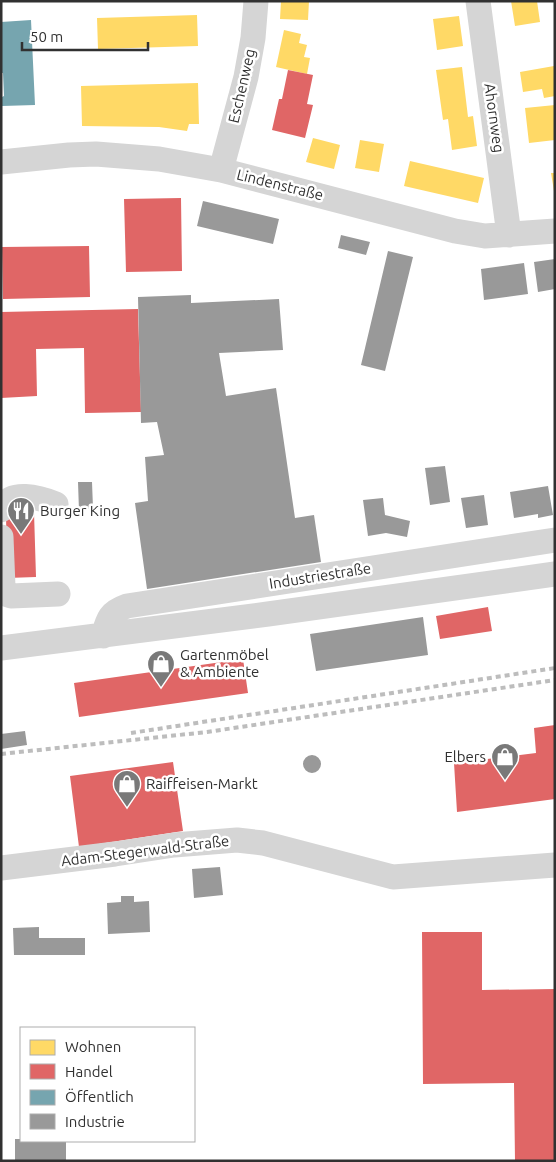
<svg xmlns="http://www.w3.org/2000/svg" width="556" height="1162" font-family="Ubuntu,sans-serif">
<rect width="100%" height="100%" fill="#fff"/>
<path fill="#ffd966" d="M281 1H309L308 20 280 19Z
M511 1H537L540 22 515 26Z
M197 15 198 46 98 49 97 18Z
M459 16 463 46 437 50 433 19Z
M284 30 301 34 299 43 307 45 304 57 310 58 307 74 276 67Z
M554 66 555 96 544 98 542 89 523 92 520 72Z
M462 67 468 117 473 116 477 146 452 150 448 119 443 120 436 70Z
M198 83 199 124H189L187 131 159 127 82 126 81 86Z
M555 105V140L529 143 525 108Z
M313 138 340 145 334 169 306 162Z
M360 140 384 144 379 172 355 168Z
M410 161 484 178 478 203 404 186Z
M551 173H555V191H554Z"/>
<path fill="#e06666" d="M288 70 313 75 307 104 313 105 305 138 272 130 279 99H282Z
M181 198 182 271 126 272 124 199Z
M89 246 90 297 3 299 2 247Z
M138 309 141 412 85 413 84 348 36 349 37 396 1 398V312Z
M34 512 36 577 7 578 6 513Z
M488 607 492 631 440 639 436 616Z
M243 659 248 693 79 717 74 683Z
M555 725V799L457 812 454 763 536 753 534 728Z
M173 762 183 831 79 847 70 776Z
M422 932H482V990L555 989V1161H515L514 1083 423 1084Z"/>
<path fill="#76a5af" d="M31 20 35 105 2 106V97L4 96 3 73H1V22Z"/>
<path fill="#999" d="M203 201 279 219 273 244 197 226Z
M341 235 370 242 366 255 338 248Z
M388 251 413 257 385 371 361 365Z
M555 259V289L538 292 534 262Z
M524 263 528 294 484 300 481 269Z
M191 295V303L279 299 283 350 219 353 226 396 276 388 295 518 314 515 321 562 147 589 135 503 148 501 145 457 164 455 157 422 141 423 138 297Z
M445 466 450 502 430 505 425 468Z
M78 482H92L93 508 79 511Z
M548 486 553 515 538 518V514L514 518 510 492Z
M484 495 488 525 466 528 461 498Z
M383 498 385 515 410 521 407 537 386 533 368 536 363 500Z
M423 617 428 655 316 671 310 634Z
M25 731 27 745 1 749V734Z
M303 764a9 9 0 1 1 18 0a9 9 0 1 1-18 0Z
M220 867 223 895 194 898 192 869Z
M121 896H134V902L149 901 150 932 108 934 107 903 121 902Z
M39 927V938H85V955H14L13 928Z
M15 1139H21V1141H66V1161L15 1160Z"/>
<g fill="none" stroke-linecap="round" stroke-linejoin="round">
<path stroke="#d5d5d5" stroke-width="25" d="M478 1 509 235
M1 162 69 155 96 154 159 159 221 170 455 231 485 236 555 231
M221 170 246 77 253 38 256 1
M1 510C8 488 41 498 56 504
M1 537 3 587 5 594 11 596 58 594
M103 636C108 618 110 612 127 606L555 540
M1 648 268 614 555 574
M1 868 115 854 174 845 237 840 263 843 393 877 555 865"/>
<path stroke="#bdbdbd" stroke-width="4" stroke-dasharray="5 4" stroke-linecap="butt" d="M131 733 555 668
M1 754 207 732 555 680"/>
</g>
<defs>
<symbol id="restaurant-pin" viewBox="-11 -11 22 30"><path d="M0 17L-7.5 6A9.5 9.5 0 1 1 7.5 6Z" fill="#797979" stroke="#fff"/><path d="M-5-6h1v4h1v-4h1v4h1v-4h1v5L-1.5 .5V6h-2V.5L-5-1ZM5-6V6H3V1.5H1.5Q1.5-4 5-6Z" fill="#fff"/></symbol>
<symbol id="shop-pin" viewBox="-11 -11 22 30"><path d="M0 17L-7.5 6A9.5 9.5 0 1 1 7.5 6Z" fill="#797979" stroke="#fff"/><path d="M-5-2.5h2.3a2.7 3.5 0 0 1 5.4 0H5L5.5 6h-11ZM-1.5-2.5h3a1.5 2.3 0 0 0-3 0Z" fill="#fff"/></symbol>
</defs>
<g fill-rule="evenodd">
<use href="#restaurant-pin" x="5" y="495" width="32" height="43"/>
<use href="#shop-pin" x="145" y="648" width="32" height="43"/>
<use href="#shop-pin" x="489" y="741" width="32" height="43"/>
<use href="#shop-pin" x="111" y="768" width="32" height="43"/>
</g>
<g text-anchor="middle" stroke-width="5" stroke-linejoin="round" paint-order="stroke">
<g font-size="15" fill="#313131" stroke="#fff">
<text transform="translate(242 86) rotate(-77)" y="5">Eschenweg</text>
<text transform="translate(494 118) rotate(82)" y="5">Ahornweg</text>
<text transform="translate(280 185) rotate(14)" y="5">Lindenstraße</text>
<text transform="translate(320 576) rotate(-9)" y="5">Industriestraße</text>
<text transform="translate(145 851) rotate(-7)" y="5">Adam-Stegerwald-Straße</text>
</g>
<g font-size="15" fill="#313131" stroke="#fff" text-anchor="start">
<text x="40" y="516">Burger King</text>
<text x="180" y="660">Gartenmöbel<tspan x="180" dy="17">&amp; Ambiente</tspan></text>
<text x="486" y="762" text-anchor="end">Elbers</text>
<text x="146" y="789">Raiffeisen-Markt</text>
</g>
</g>
<rect width="556" height="1162" fill="none" stroke="#313131" stroke-width="5"/>
<rect x="20" y="1027" width="175" height="115" fill="#ffffff" stroke="#adadad"/>
<rect x="30" y="1040" width="25" height="15" fill="#ffd966" stroke="#adadad"/>
<text x="65" y="1052" font-size="15" fill="#313131">Wohnen</text>
<rect x="30" y="1064" width="25" height="15" fill="#e06666" stroke="#adadad"/>
<text x="65" y="1077" font-size="15" fill="#313131">Handel</text>
<rect x="30" y="1090" width="25" height="15" fill="#76a5af" stroke="#adadad"/>
<text x="65" y="1102" font-size="15" fill="#313131">Öffentlich</text>
<rect x="30" y="1114" width="25" height="15" fill="#999999" stroke="#adadad"/>
<text x="65" y="1127" font-size="15" fill="#313131">Industrie</text>
<path d="M22 42v8h126v-8" fill="none" stroke="#313131" stroke-width="2.5"/>
<text x="30" y="42" font-size="15" fill="#313131" stroke="#ffffff" stroke-width="4" paint-order="stroke">50 m</text>
</svg>
